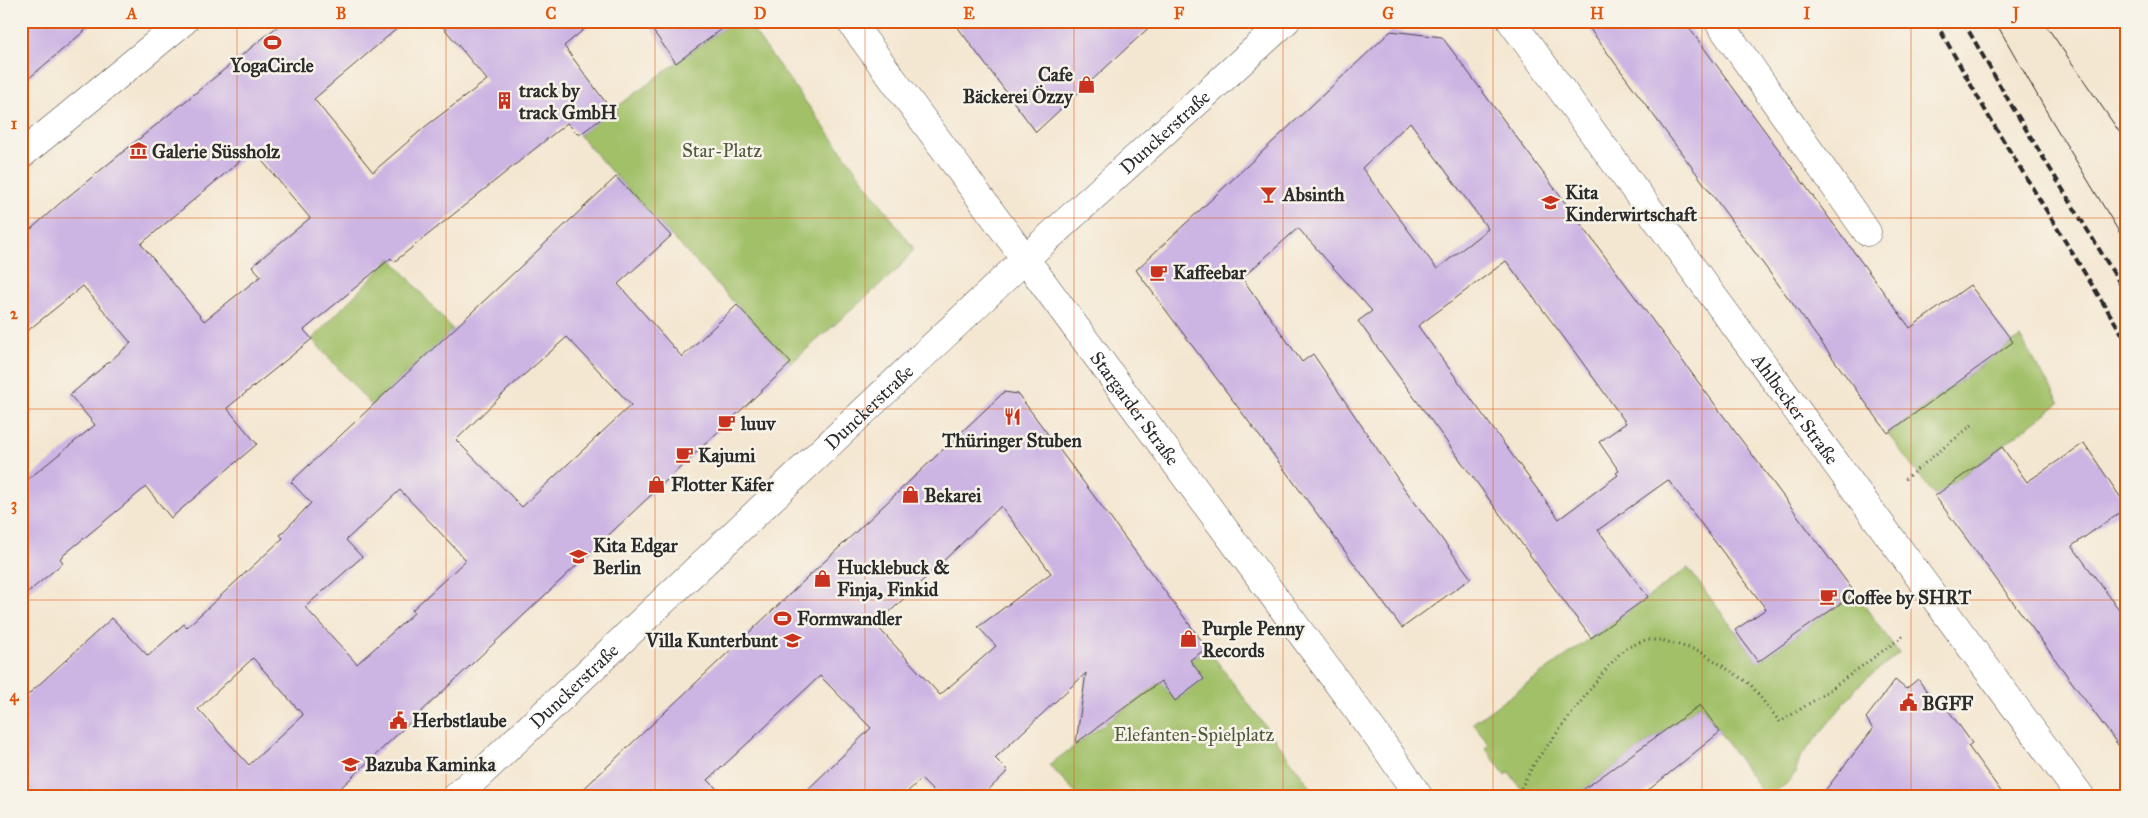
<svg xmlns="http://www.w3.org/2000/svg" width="2148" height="818" font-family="'IM FELL Great Primer',serif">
<rect width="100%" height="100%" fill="#f7f3e8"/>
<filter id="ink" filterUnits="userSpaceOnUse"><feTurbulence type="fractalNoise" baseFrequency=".02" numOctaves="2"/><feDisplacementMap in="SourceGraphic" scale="10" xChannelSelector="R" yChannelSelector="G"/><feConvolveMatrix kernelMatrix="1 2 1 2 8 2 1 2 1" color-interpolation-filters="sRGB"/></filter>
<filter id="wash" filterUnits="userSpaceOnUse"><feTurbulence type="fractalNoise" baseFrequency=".0096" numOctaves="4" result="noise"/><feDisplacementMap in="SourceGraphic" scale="20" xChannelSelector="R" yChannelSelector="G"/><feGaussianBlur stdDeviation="1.12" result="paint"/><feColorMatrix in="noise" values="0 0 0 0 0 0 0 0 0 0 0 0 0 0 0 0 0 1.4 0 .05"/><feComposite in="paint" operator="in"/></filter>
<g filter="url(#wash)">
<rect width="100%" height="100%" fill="#f4e7d1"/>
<path fill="#a1c068" stroke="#66764a" d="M733 21H746L914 249 897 270 791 363 616 177 579 135Z
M391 258 453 330 371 405 312 339Z
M2020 337 2060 403 1935 496 1888 434Z
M1688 568 1758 662 1855 593 1899 653 1860 684 1800 758C1797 769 1794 778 1785 785 1779 790 1773 789 1769 797H1766L1700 705 1573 797H1527L1509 772 1505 775 1485 748 1489 744 1473 723Z
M1207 648 1318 797H1080L1049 765Z"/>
<g id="blocks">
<path fill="#ccb4e3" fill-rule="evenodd" d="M21 21H96L21 85Z
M284 21H406L314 99 373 172 426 126 487 80 438 21H594L564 46 612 111 579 135 567 123 394 262 391 258 304 330 312 339 227 408 257 444 171 518 146 487 60 558 63 563 21 598V485L95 425 70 395 131 343 83 286 21 336V238L59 204ZM253 150 310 218 252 266 261 276 204 321 141 244Z
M646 21H733L676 63Z
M953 21H1156L1036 132Z
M1584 21H1684L1910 328 1970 285 2013 342 1888 433Z
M1391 31 1442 37 1855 593 1758 662 1735 630 1766 609 1668 480 1598 530 1648 597 1591 638 1358 321 1372 311 1298 228 1242 278 1302 362 1313 354 1401 484 1471 578 1402 628 1136 270ZM1410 122 1488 229 1437 269 1362 168ZM1506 261 1577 355 1626 423 1599 442 1619 471 1616 473 1618 475 1559 519 1418 326Z
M616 177 671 236 618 284 682 357 737 305 791 363 331 797H21V701L112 618 148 656 184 624 187 627 283 538 280 535 311 503 291 482ZM567 337 631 405 522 507 456 440 508 389ZM400 490 466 560 412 610 414 613 357 664 305 607 362 557 346 540ZM253 658 303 715 249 765 198 709Z
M1004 392 1018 394 1207 648 1190 660 1204 679 1175 701 1161 681 1076 743 1086 673 995 758 1008 771 981 797H939L921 779 902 797H800L871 728 820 676 708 780 725 797H575ZM1001 506 1051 573 978 627 996 646 940 695 876 625Z
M2084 443 2127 507 2072 546 2127 620V757L1935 496 2002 447 2027 482Z
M1918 679 1933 700 1938 696 1972 743 1968 746 2005 797H1820L1873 729 1866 718 1895 680 1906 689Z
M1700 705 1720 732 1640 797H1573Z"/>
</g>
</g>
<g filter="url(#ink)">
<use href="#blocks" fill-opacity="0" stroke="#494744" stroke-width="1"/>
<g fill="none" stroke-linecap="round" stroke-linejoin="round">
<defs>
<g id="minor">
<path id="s1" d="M850 21 1390 754 1419 797"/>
<path id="s2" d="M1511 21 2081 797"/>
<path d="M1718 21 1867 232"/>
<path d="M21 155 184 21"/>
<path id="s3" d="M456 797 1026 258 1286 21"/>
</g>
</defs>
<use href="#minor" stroke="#494744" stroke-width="29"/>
<path stroke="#494744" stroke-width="3" stroke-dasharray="1 4" stroke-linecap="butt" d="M1905 479 1972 425
M1521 788 1535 762 1601 675 1624 649 1645 640H1661L1700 651 1750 684 1780 722 1821 696 1906 634"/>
<use href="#minor" stroke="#fff" stroke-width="28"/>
<path stroke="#2b2b2b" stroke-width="1" d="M1995 21 2052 121 2127 245
M2043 21 2127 143"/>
<path stroke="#2b2b2b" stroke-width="4" stroke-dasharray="8 4" stroke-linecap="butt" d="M1935 21 1989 117 2127 342
M1963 21 2010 103 2127 295"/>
</g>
</g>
<path fill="none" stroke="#df570e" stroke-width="1" stroke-opacity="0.55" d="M237 21V797M446 21V797M655 21V797M865 21V797M1074 21V797M1283 21V797M1493 21V797M1702 21V797M1911 21V797M21 218H2127M21 409H2127M21 600H2127"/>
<defs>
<symbol id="stadium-bare" viewBox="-9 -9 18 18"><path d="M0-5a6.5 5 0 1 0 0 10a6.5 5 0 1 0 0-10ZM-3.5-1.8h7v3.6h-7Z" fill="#c8321e" stroke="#f7f3e8" stroke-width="2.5" paint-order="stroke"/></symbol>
<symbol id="shop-bare" viewBox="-9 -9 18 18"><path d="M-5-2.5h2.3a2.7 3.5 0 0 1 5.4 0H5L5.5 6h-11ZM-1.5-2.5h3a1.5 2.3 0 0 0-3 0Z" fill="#c8321e" stroke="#f7f3e8" stroke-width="2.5" paint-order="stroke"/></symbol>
<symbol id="building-bare" viewBox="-9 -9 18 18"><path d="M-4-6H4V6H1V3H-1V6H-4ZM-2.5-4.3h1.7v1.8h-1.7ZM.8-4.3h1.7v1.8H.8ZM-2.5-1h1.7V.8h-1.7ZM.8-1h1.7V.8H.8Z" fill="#c8321e" stroke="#f7f3e8" stroke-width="2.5" paint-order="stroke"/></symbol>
<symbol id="museum-bare" viewBox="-9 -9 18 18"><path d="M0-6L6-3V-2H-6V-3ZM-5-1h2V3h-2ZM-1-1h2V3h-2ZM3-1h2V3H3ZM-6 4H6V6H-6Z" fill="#c8321e" stroke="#f7f3e8" stroke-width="2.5" paint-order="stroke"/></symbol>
<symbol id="bar-bare" viewBox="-9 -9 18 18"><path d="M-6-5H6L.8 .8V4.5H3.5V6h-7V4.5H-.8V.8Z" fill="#c8321e" stroke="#f7f3e8" stroke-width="2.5" paint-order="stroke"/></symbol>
<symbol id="school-bare" viewBox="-9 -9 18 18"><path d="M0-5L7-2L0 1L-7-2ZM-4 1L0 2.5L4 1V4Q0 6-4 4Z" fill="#c8321e" stroke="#f7f3e8" stroke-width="2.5" paint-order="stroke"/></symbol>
<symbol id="cafe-bare" viewBox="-9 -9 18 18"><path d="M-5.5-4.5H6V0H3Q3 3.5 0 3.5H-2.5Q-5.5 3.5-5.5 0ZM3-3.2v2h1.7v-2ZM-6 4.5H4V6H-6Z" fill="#c8321e" stroke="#f7f3e8" stroke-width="2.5" paint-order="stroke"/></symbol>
<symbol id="restaurant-bare" viewBox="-9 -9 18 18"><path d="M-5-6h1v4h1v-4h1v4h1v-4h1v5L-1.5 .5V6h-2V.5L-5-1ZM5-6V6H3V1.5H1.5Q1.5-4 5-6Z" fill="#c8321e" stroke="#f7f3e8" stroke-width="2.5" paint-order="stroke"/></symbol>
<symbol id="civic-bare" viewBox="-9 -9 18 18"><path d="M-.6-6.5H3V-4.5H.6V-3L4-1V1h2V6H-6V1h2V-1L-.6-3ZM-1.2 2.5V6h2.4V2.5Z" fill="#c8321e" stroke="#f7f3e8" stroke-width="2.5" paint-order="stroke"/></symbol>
</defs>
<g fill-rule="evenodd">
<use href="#stadium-bare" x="260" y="30" width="25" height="25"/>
<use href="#shop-bare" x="1074" y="72" width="25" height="25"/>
<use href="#building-bare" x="492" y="88" width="25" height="25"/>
<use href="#museum-bare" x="126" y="138" width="25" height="25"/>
<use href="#bar-bare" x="1256" y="182" width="25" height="25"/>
<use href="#school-bare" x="1538" y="190" width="25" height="25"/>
<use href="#cafe-bare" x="1146" y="260" width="25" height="25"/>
<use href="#restaurant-bare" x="1000" y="404" width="25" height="25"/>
<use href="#cafe-bare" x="714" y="410" width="25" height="25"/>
<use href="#cafe-bare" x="672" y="442" width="25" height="25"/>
<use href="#shop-bare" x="644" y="472" width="25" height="25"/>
<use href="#shop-bare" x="898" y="482" width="25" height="25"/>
<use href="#school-bare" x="566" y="544" width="25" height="25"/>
<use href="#shop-bare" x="810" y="566" width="25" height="25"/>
<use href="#cafe-bare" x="1816" y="584" width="25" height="25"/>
<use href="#stadium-bare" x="770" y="606" width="25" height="25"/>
<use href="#shop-bare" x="1176" y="626" width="25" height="25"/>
<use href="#school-bare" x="780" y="628" width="25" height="25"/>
<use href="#civic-bare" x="1896" y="690" width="25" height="25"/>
<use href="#civic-bare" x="386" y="708" width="25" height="25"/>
<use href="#school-bare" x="338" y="752" width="25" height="25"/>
</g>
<g text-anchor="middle" stroke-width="5" stroke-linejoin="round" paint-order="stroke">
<g font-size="19" font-weight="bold" fill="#2b2b2b" stroke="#f7f3e8" text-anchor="start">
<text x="272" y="72" text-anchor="middle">YogaCircle</text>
<text x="1073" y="81" text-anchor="end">Cafe<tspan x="1073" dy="22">Bäckerei Özzy</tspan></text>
<text x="519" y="97">track by<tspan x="519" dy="22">track GmbH</tspan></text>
<text x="152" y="158">Galerie Süssholz</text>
<text x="1565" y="199">Kita<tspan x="1565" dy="22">Kinderwirtschaft</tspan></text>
<text x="1283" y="201">Absinth</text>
<text x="1173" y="279">Kaffeebar</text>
<text x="741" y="430">luuv</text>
<text x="1012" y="447" text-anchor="middle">Thüringer Stuben</text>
<text x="698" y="462">Kajumi</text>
<text x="671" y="491">Flotter Käfer</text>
<text x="924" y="502">Bekarei</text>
<text x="593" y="552">Kita Edgar<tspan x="593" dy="22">Berlin</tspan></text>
<text x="837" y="574">Hucklebuck &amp;<tspan x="837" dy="22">Finja, Finkid</tspan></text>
<text x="1842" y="604">Coffee by SHRT</text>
<text x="797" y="625">Formwandler</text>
<text x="1202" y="635">Purple Penny<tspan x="1202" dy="22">Records</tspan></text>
<text x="778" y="647" text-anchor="end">Villa Kunterbunt</text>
<text x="1922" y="710">BGFF</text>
<text x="412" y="727">Herbstlaube</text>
<text x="365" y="771">Bazuba Kaminka</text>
</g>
<g font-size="19" fill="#2b2b2b" stroke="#f7f3e8">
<text dy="7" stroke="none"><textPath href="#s3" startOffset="972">Dunckerstraße</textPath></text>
<text dy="7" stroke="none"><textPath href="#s3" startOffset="568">Dunckerstraße</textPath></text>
<text dy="7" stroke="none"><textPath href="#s1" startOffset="481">Stargarder Straße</textPath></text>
<text dy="7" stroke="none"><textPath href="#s2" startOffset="481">Ahlbecker Straße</textPath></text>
<text dy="7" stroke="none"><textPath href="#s3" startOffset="162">Dunckerstraße</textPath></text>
</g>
<g font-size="19" fill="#4e583d" stroke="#f7f3e8">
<text x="722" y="157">Star-Platz</text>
<text x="1194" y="741">Elefanten-Spielplatz</text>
</g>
</g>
<rect width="2148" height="818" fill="none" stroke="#f7f3e8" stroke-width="55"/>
<rect x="28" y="28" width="2092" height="762" fill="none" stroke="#df570e" stroke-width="2"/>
<g font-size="16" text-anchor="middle" font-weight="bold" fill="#df570e">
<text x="132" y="19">A</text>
<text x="341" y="19">B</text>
<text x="551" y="19">C</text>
<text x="760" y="19">D</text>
<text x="969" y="19">E</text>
<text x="1179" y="19">F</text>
<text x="1388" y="19">G</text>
<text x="1597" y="19">H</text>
<text x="1807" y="19">I</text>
<text x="2016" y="19">J</text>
<text x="14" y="129">1</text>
<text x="14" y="319">2</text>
<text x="14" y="510">3</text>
<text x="14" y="701">4</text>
</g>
</svg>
